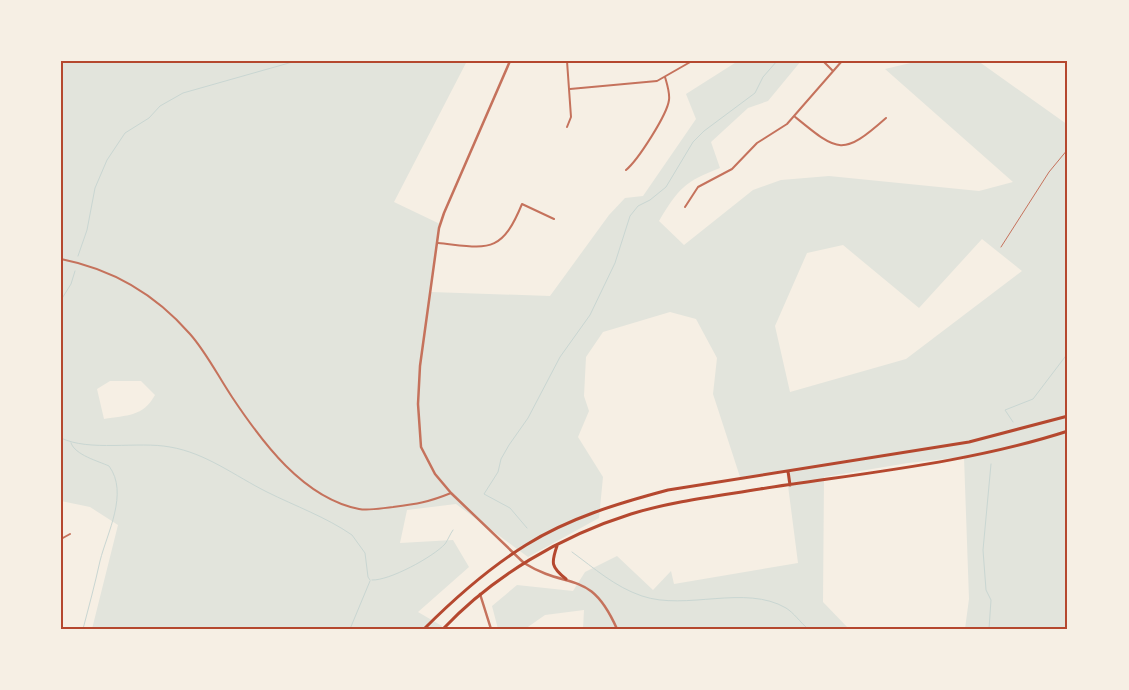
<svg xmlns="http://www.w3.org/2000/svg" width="1129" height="690" font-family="Bitter,serif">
<rect width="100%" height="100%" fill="#f6efe4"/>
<path fill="#e2e4dc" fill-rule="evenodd" d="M61 61H467L394 202 440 224 431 292 550 296 609 215 625 198 643 196 696 119 686 94 738 61H801L768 101 748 108 711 142 720 168C684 182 679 188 659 221L684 245 753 190 781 180 829 176 979 191 1013 182 885 69 919 61H978L1068 125V629H965L969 599 964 457 908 463 824 477 823 602 849 629H583L584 610 545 615 525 629H498L492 606 517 585 573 591 585 572 617 556 653 590 671 571 674 584 798 563 786 470 741 480 713 394 717 358 696 319 670 312 603 332 586 357 584 396 589 411 578 437 603 477 599 518 528 557 456 504 407 510 400 543 453 540 469 567 418 612 442 626 440 629H92L118 525 90 507 61 501ZM982 239 1022 271 906 359 790 392 775 326 807 253 843 245 919 308ZM110 381H141L155 395C143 417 127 415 104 419L97 389Z"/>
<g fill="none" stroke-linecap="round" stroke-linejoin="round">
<path stroke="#c9d6d2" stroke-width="1" d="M78 256 87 230 95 188 107 160 125 133 149 118 160 106 183 93 296 61
M61 300 71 284 75 271
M1013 422 1005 410 1033 399 1068 353
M61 438C89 452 138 441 170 447 206 453 235 476 267 492 295 506 326 517 352 535L365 553 368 577 370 580
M71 443C75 455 98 461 109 466 129 493 107 533 100 561 95 584 89 606 83 629
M527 528 510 508 484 494 498 472 501 459 509 445 528 418 560 357 590 315 615 263 630 216 638 206 650 200 666 187 693 142 704 131 755 93 763 77 777 61
M572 552C594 568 615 587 642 596 686 611 745 584 786 608 794 613 800 622 808 629
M372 580C389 581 433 557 445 544 448 540 450 534 453 530
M350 629 370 581
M989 629 991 600 986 590 983 550 991 464"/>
<path stroke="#c5725c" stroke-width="1" d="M1001 247 1049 172 1068 149"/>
<path stroke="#c5725c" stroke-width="2" d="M567 61 571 117 567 127
M823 61 833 71
M570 89 657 81 692 61
M794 116C838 152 842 157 886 118
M626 170C638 160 667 115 669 100 670 93 667 84 665 77
M685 207 698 187 732 169 757 143 787 124 842 61
M438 243C488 248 501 255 522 204L554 219
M61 259C112 269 156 295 190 334 206 352 218 376 232 397 262 442 303 498 359 509 369 511 382 508 393 507 417 504 429 502 451 493
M61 539 70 534"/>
<path stroke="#c5725c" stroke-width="2.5" d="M510 61 444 213 439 228 420 366 418 404 421 447 435 474 451 493 524 563C569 591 590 568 617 629
M480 594 491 629"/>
<path stroke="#b5482f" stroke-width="3" d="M788 471 790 485
M557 546C551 563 551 567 566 579
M424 629C455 598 489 568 526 545 569 518 619 503 668 490L969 442 1068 416
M443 629C493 576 561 536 631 514 673 501 717 496 760 489 863 473 969 463 1068 431"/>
</g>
<rect width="1129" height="690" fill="none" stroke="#f6efe4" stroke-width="125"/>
<rect x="62" y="62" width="1004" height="566" fill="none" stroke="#b5482f" stroke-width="2"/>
</svg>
